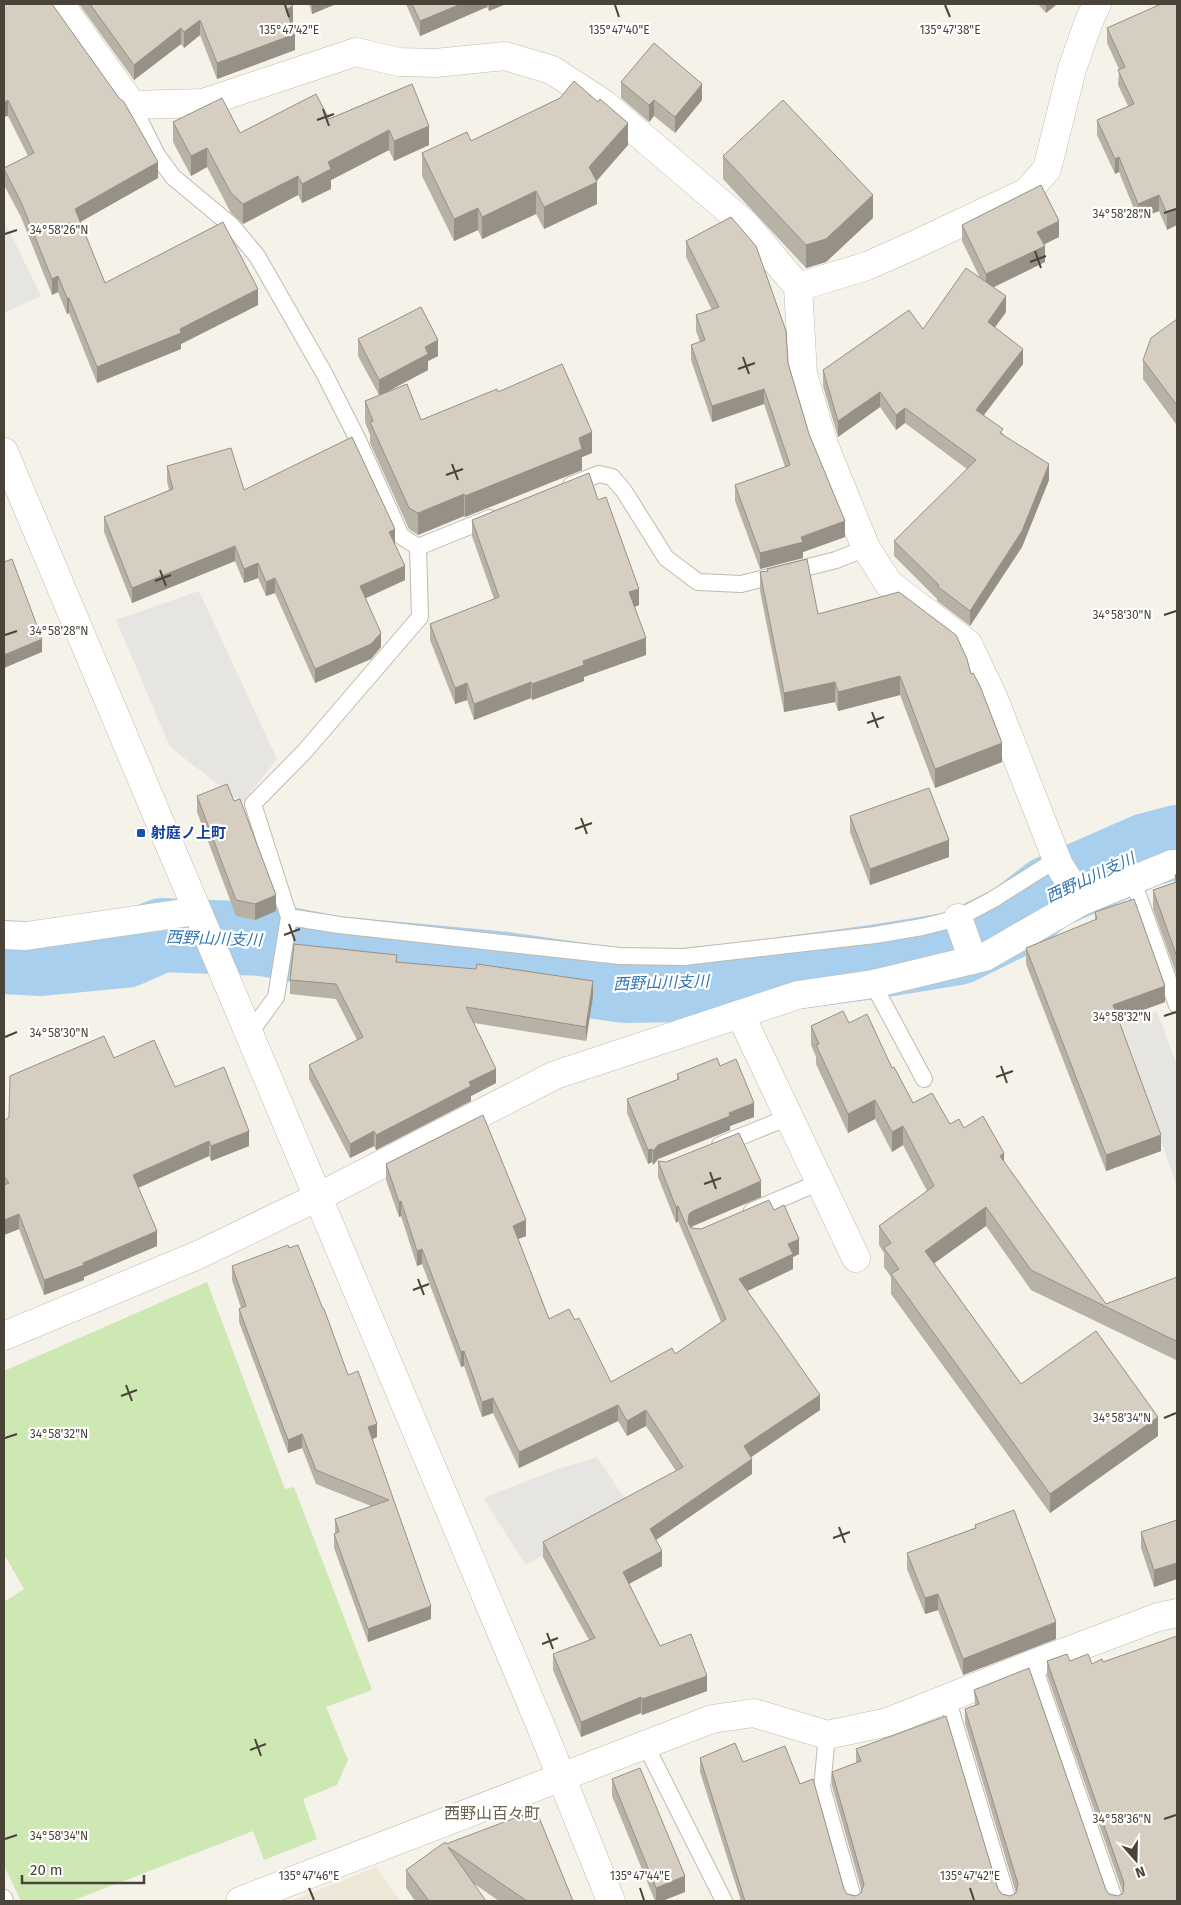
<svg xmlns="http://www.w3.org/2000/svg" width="1181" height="1905" font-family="'Fira Sans','Noto Sans JP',sans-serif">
<rect width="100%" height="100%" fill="#f5f2ea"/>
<path fill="#ede8d5" d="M376 1867 400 1901H291Z"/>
<path fill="#cee8b4" d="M207 1282 285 1489 294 1487 372 1690 326 1707 348 1760 337 1785 303 1799 317 1839 264 1860 253 1831 72 1901H21L4 1866V1602L24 1589 4 1554V1371Z"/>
<path fill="#e6e5e1" d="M4 220 41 296 4 313Z
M199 591 277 759 242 803 170 747 116 620Z
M1157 1011 1177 1065V1187L1120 1023Z
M597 1457 629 1505 526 1565 483 1498 552 1471Z"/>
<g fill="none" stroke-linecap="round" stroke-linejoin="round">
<path stroke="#a9cfef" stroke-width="74" d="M4 957 41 959 125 951 162 935 263 939 335 953 507 969 624 986 684 985 754 978 873 962 958 948 1013 921 1049 893 1147 850 1177 842"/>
<defs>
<path id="service" d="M132 105 157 155 173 177 232 226 257 256 324 373 357 438 401 536 418 547 420 617 305 751 253 804 289 917 276 997 249 1034
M571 485 599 474 612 477 624 491 666 558 698 582 741 584 836 560 866 548
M418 547 490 518
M1133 881 1177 1005
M289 917 339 925 620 956 684 957 875 935 922 927 958 918 992 900 1057 859
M873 984 924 1079
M720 1145 789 1117
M752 1211 820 1182
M1033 1664 1115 1901
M947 1698 1008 1901
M827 1735 822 1788 854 1901
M645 1744 724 1901
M4 1898 5 1901"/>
<path id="minor" d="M60 4 132 105 203 103 356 52 399 62 435 63 505 56 552 70 604 104 746 225 798 287 803 374 824 445 866 548 889 584 968 644 994 699 1059 865 1082 901
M798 287 867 266 912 246 1027 192 1047 169 1072 69 1089 21 1097 4
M958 918 973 960
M4 935 26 936 197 911
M740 1014 856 1258
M4 1336 198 1255 318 1197 555 1075 798 995 873 984 985 957 1082 901 1172 864H1177
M240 1901 712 1719 754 1713 827 1735 888 1722 1033 1664 1158 1617 1177 1613"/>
<path id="tertiary" d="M4 452 542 1729 611 1901"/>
</defs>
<use href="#service" stroke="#c0baad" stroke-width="18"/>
<use href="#minor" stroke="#c0baad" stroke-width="29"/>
<use href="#tertiary" stroke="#c0baad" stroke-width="29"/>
<use href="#service" stroke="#fff" stroke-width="16"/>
<use href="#minor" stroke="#fff" stroke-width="28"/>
<use href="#tertiary" stroke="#fff" stroke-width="28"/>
</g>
<path fill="#b8b1a5" d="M4 4 158 178 80 222 105 283 258 305 181 344V349L97 383 69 313 67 314 58 292 52 295 21 217 4 185V168L28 156 8 116Z
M79 4H291L293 22 291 23 295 50 217 79 200 35 184 48 181 44 134 80Z
M309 4H336L312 14Z
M406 4H506L489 11 487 7 420 36Z
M1038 4H1057L1046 13Z
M1177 4 1167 230 1159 211 1138 219 1119 172 1115 174 1097 135V120L1128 106 1118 85 1119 69 1107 43V28Z
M621 82 702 100 675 133 654 116 649 122 621 98Z
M412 84 429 145 394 161 389 150 331 180V189L302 203 298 195 243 224 231 213 207 167 191 176 173 142V122L240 133 329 119Z
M471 141 628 145 596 181 597 204 544 229 536 214 482 239 478 230 454 241 422 176V153Z
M723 156 873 218 826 262 806 268 723 179Z
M962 225 1059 237 1044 244 1045 262 993 287 1006 312 995 327 1023 364 984 415 1049 480 1022 547 970 626 937 601V599L894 556V541L967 469 905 423 896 430 880 407 838 437 823 386V370L923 329 980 278 962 241Z
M686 241 788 363 809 434 845 537 803 552V558L760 569 735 501V485L785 467 764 404 712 422 691 360V345L700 342 696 331V315L712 310 686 257Z
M1177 319 1176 424 1143 379V360Z
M358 339 438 356 428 361V370L385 393 421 420 498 392 592 453 582 457V470L465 517 464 516 418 535 409 529 370 443V435L365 422V401L379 395 358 356Z
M167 466 244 490 395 544 405 580 365 598 381 647 371 659 315 683 275 593 266 596 258 578 244 583 235 561 132 603 104 532V517L169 490 167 481Z
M598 500 639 605 635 607 646 655 584 677V681L532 700 531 698 474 720 467 700 455 704 430 640V624L494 599 472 536V520Z
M767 569 818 614 971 674 1002 762 935 788 900 695 838 711 835 702 784 712 760 591V572L767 571Z
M197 796 234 801 276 911 255 920 236 916 197 812Z
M850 816 949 857 870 885 850 832Z
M1177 874V976L1153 909V890L1175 882V875Z
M1095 912 1165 1002 1118 1019 1161 1151 1106 1171 1026 964V948L1095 920Z
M397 962 593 996 586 1041 474 1023 496 1083 471 1096V1101L376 1150 374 1146 350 1158 309 1079V1065L357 1040 336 999 290 994V980Z
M849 1023 892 1068 913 1103 950 1124 964 1128 1004 1163 1106 1304 1177 1277V1359L1176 1360 1031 1290 986 1226 934 1263 1021 1384 1158 1436 1050 1513 891 1294V1277L884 1267V1253L879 1245V1226L927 1191 903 1145 892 1152 875 1119 848 1133 816 1064V1057L811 1045V1026Z
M114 1058 175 1087 249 1146 211 1161 209 1156 138 1188 157 1246 84 1277V1280L44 1295 19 1229 4 1235V1121Z
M720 1066 754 1117 730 1126V1130L658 1159 653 1165 652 1162 648 1164 627 1113V1099L677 1080V1074Z
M658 1161 761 1197 693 1226 691 1228 701 1229 774 1210 799 1254 793 1257V1269L747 1291 820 1410 751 1457 752 1474 656 1540 662 1566 629 1584 660 1646 707 1691 642 1715 641 1713 581 1737 553 1670V1654L589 1640 543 1557V1542L676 1471 646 1426 627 1436 618 1421 519 1468 493 1413 482 1417 464 1366 461 1367 422 1264 417 1266 401 1216 399 1217 386 1180V1164L526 1236 518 1239 549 1319 575 1320 611 1382 675 1354 721 1322 678 1221 676 1223 658 1177Z
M232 1266 348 1375 377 1437 372 1439 431 1619 368 1642 334 1548V1534H335V1519L371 1506 316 1484 302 1448 288 1453 239 1322V1309L241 1308 232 1280Z
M1177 1520V1579L1154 1587 1141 1548V1532Z
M975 1525 1056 1639 963 1675 938 1610 925 1614 907 1569V1553L975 1528Z
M1047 1661H1070L1177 1901H741L700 1772V1758L743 1762 800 1784 844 1889 847 1894 856 1896 861 1893 862 1892 832 1786V1772L856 1763V1749L998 1889 1002 1894 1010 1896 1016 1893 965 1723V1709L975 1705 974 1690 1109 1894 1118 1896 1123 1893 1047 1675Z
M612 1779 685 1892 662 1901H655L612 1796Z
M446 1844 573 1901H499L473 1883 486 1901H415L406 1888V1870Z"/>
<path fill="#969086" d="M312 4H336L312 14Z
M461 4H487V7L420 36V21Z
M489 4H506L489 11Z
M1046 4H1057L1046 13Z
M293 6V22L286 25V10Z
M200 20V35L184 48V32Z
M181 28V44L134 80V65Z
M295 34V50L217 79V63Z
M702 84V100L675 133V117Z
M8 100V116L4 117V102Z
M654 100V116L649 122V105Z
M628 123V145L594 184 597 182V204L544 229V207L589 167Z
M429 126V145L394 161V141Z
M389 130V150L331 180V189L302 203V184L328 162Z
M207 148V167L191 176V156Z
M1119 157V172L1115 174V159Z
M158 162V178L75 225V209Z
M298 176V195L243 224V204Z
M536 191V214L482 239V217Z
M873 195V218L826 262 806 268V245Z
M1159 195V211L1138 219V204Z
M478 208V230L454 241V219Z
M1177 210V225L1167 230V214Z
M1059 221V237L1037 248V232Z
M1045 246V262L986 291V274Z
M58 276V292L52 295V279Z
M258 289V305L181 344V349L97 383V367L180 329Z
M1006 296V312L988 337V322Z
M67 298H69V313L67 314Z
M438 340V356L428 361V370L379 396V380L425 347Z
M1023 349V364L976 425V410Z
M764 389V404L712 422V406Z
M880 392V407L838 437V421Z
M1177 403V422L1176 424V404Z
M905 408V423L896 430V415Z
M592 432V453L582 457V470L465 517V496L579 438Z
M1049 464V480L1022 547 970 626V611Z
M464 494V516L418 535V513Z
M845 521V537L803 552V558L760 569V553Z
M395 529V544L389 532Z
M235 546V561L132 603V588Z
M258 563V578L244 583V569Z
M405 566V580L360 601V586Z
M275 578V593L266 596V582Z
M639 589V605L629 609V592Z
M381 633V647L371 659 315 683V669Z
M646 638V655L584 677V681L532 700V684L583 661Z
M42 639V652L4 668V655Z
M900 676V695L838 711V692Z
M531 682V698L474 720V704Z
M835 682V702L784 712V693Z
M467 683V700L455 704V688Z
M1002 743V762L935 788V769Z
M949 840V857L870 885V869Z
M276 895V911L255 920V904Z
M593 981V996L586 1041V1027Z
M1165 986V1002L1113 1021V1005Z
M496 1069V1083L471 1096V1101L376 1150V1135L469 1082Z
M875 1100V1119L848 1133V1114Z
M754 1103V1117L730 1126V1130L658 1159 653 1165V1151L658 1145 729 1113Z
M903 1126V1145L892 1152V1132Z
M249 1131V1146L211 1161V1146Z
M374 1131V1146L350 1158V1144Z
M1161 1135V1151L1106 1171V1155Z
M209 1141V1156L133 1190V1175Z
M652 1149V1162L648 1164V1150Z
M1004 1153V1172L1000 1156Z
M761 1181V1197L693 1226 689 1229 688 1223 689 1214 693 1211Z
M401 1201V1216L399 1217V1202Z
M678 1206V1221L676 1223V1207Z
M986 1207V1226L925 1270V1251Z
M19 1214V1229L4 1235V1220Z
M526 1220V1236L513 1241V1226Z
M157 1231V1246L84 1277V1280L44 1295V1280Z
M799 1239V1254L793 1257V1269L739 1295V1279L788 1244Z
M422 1249V1264L417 1266V1251Z
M1177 1340V1359L1176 1360V1341Z
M464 1351V1366L461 1367V1352Z
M820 1395V1410L744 1462V1446Z
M493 1398V1413L482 1417V1402Z
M618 1405V1421L519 1468V1452Z
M646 1410V1426L627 1436V1421Z
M1158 1417V1436L1050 1513V1494Z
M377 1424V1437L368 1441V1427Z
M302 1434V1448L288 1453V1440Z
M752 1459V1474L650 1544V1529Z
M662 1551V1566L623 1587V1572Z
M1177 1563V1579L1154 1587V1570Z
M938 1594V1610L925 1614V1598Z
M431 1606V1619L368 1642V1629Z
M1056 1622V1639L963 1675V1659Z
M707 1676V1691L642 1715V1699Z
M641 1697V1713L581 1737V1722Z
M685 1876V1892L662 1901H656V1888Z"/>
<path fill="#d6cec0" stroke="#969086" d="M4 4H52L119 98 124 102 158 162 75 209 105 283 223 222 258 289 180 329 181 333 97 367 69 298H67L58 276 52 279 21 202 4 169V168L34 153 8 100 4 102Z
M90 4H291L293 6 286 10 295 34 217 63 200 20 184 32 181 28 134 65Z
M412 4H461L420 21Z
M1161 4H1177V210L1167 214 1159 195 1138 204 1119 157 1115 159 1097 120 1134 104 1118 70 1125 67 1107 28Z
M654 43 702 84 675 117 654 100 649 105 621 82Z
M574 81 598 102 600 99 628 123 589 167 597 182 544 207 536 191 482 217 478 208 454 219 422 153 467 132 471 141 560 98Z
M412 84 429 126 394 141 389 130 328 162 331 169 302 184 298 176 243 204 231 193 207 148 191 156 173 122 222 98 240 133 316 94 329 119Z
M783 100 873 195 826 239 806 245 723 156Z
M1041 185 1059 221 1037 232 1045 246 986 274 962 225Z
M731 217 756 246 786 331 788 363 809 434 845 521 801 537 803 542 760 553 735 485 790 465 764 389 712 406 691 345 705 340 696 315 719 307 686 241Z
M966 268 1006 296 988 322 1023 349 976 410 1003 429 1000 433 1049 464 1022 531 970 611 937 586 939 585 894 541 976 460 905 408 896 415 880 392 838 421 823 370 909 310 923 329Z
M421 307 438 340 425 347 428 354 379 380 358 339Z
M1177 319V403L1176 404 1143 360 1151 338Z
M562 364 592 432 579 438 582 449 465 496 464 494 418 513 409 508 370 422 373 421 365 401 407 384 421 420 497 389 498 392Z
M352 437 395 529 389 532 405 566 360 586 381 633 371 644 315 669 275 578 266 582 258 563 244 569 235 546 132 588 104 517 173 489 167 466 231 448 244 490Z
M589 473 598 500 606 497 639 589 629 592 646 638 583 661 584 665 532 684 531 682 474 704 467 683 455 688 430 624 499 597 472 520Z
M12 559 42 639 4 655V562Z
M807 559 818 614 899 592 956 635 967 659 971 674 973 673 980 686 1002 743 935 769 900 676 838 692 835 682 784 693 760 572 768 571 767 569Z
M227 784 234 801 240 799 276 895 255 904 236 900 197 796Z
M929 788 949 840 870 869 850 816Z
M1177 874V957L1153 890 1177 882 1175 875Z
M1134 899 1165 986 1113 1005 1161 1135 1106 1155 1026 948 1097 919 1095 912Z
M294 944 397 955 396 962 476 969 477 964 593 981 586 1027 466 1007 496 1069 469 1082 471 1086 376 1135 374 1131 350 1144 309 1065 363 1037 336 984 290 980Z
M843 1011 849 1023 867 1014 892 1068 894 1067 913 1103 932 1093 950 1124 959 1119 964 1128 983 1116 1004 1153 1000 1156 1106 1304 1177 1277V1340L1176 1341 1031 1270 986 1207 925 1251 1021 1384 1096 1331 1158 1417 1050 1494 891 1274 899 1269 884 1248 891 1243 879 1226 934 1186 903 1126 892 1132 875 1100 848 1114 816 1045 819 1044 811 1026Z
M104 1036 114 1058 154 1040 175 1087 224 1067 249 1131 211 1146 209 1141 133 1175 157 1231 83 1263 84 1265 44 1280 19 1214 4 1220V1185L9 1183 4 1176V1121L9 1117 10 1076Z
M717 1058 720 1066 736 1059 754 1103 729 1113 730 1116 658 1145 653 1151 652 1149 648 1150 627 1099 679 1079 677 1074Z
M483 1115 526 1220 513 1226 549 1319 569 1309 575 1320 579 1318 611 1382 672 1348 675 1354 726 1319 678 1206 676 1207 658 1161 666 1162 739 1133 761 1181 693 1211 689 1214 688 1223 691 1228 701 1229 769 1200 774 1210 784 1205 799 1239 788 1244 793 1254 739 1279 820 1395 744 1446 752 1459 650 1529 662 1551 623 1572 660 1646 691 1634 707 1676 642 1699 641 1697 581 1722 553 1654 595 1638 543 1542 683 1467 646 1410 627 1421 618 1405 519 1452 493 1398 482 1402 464 1351 461 1352 422 1249 417 1251 401 1201 399 1202 386 1164Z
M288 1245 289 1248 298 1245 323 1309H324L348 1375 358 1371 377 1424 368 1427 431 1606 368 1629 334 1534 339 1532 335 1519 389 1500 316 1470 302 1434 288 1440 239 1309 246 1306 232 1266Z
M1014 1510 1056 1622 963 1659 938 1594 925 1598 907 1553 976 1528 975 1525Z
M1177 1520V1563L1154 1570 1141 1532Z
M1177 1636V1901H745L700 1758 735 1743 743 1762 785 1746 800 1784 813 1779 844 1889 847 1894 856 1896 861 1893 864 1884 832 1772 861 1761 856 1749 946 1716 998 1889 1002 1894 1010 1896 1016 1893 1018 1884 965 1709 979 1704 974 1690 1029 1668 1106 1890 1109 1894 1118 1896 1123 1893 1124 1883 1047 1661 1067 1654 1070 1661 1088 1654 1092 1664 1102 1659 1103 1662Z
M640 1768 685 1876 656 1888 612 1779Z
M536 1810 573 1901H527L448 1847 486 1901H429L406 1870 445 1842 446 1844Z"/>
<path fill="none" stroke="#494338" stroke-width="2" d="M285 5 289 17M615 5 619 17M945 5 950 17M323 109 329 126M317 120 334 114M1164 213 1176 209M5 234 17 230M1035 251 1041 268M1030 262 1046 256M743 357 749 374M738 369 755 363M452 464 458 480M446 475 463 469M160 570 166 586M155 581 171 575M1164 615 1176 611M5 635 17 631M872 712 878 728M867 723 884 717M581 818 587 834M575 829 592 823M289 924 295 941M284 935 300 929M1164 1016 1176 1012M5 1037 17 1032M1001 1066 1007 1083M996 1077 1013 1071M710 1172 716 1189M704 1184 721 1178M418 1279 424 1295M413 1290 429 1284M126 1385 132 1401M121 1396 137 1390M1164 1418 1176 1413M5 1438 17 1434M839 1527 845 1543M833 1538 850 1532M547 1633 553 1649M542 1644 558 1638M255 1739 261 1756M250 1750 266 1744M1164 1819 1176 1815M5 1839 17 1835M309 1888 314 1900M640 1888 644 1900M970 1888 974 1900"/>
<rect fill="#1a4fb4" stroke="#fff" stroke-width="2" x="136" y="828" width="10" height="10" rx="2.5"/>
<g text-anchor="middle" stroke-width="4.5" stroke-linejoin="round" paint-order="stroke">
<g font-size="15" font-weight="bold" fill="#164399" stroke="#fff" text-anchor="start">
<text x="151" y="838">射庭ノ上町</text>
</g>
<g font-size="16" font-style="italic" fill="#3377b3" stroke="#fff">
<text transform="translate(1090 877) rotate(-25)" y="6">西野山川支川</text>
<text transform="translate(214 938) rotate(2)" y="6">西野山川支川</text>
<text transform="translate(661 982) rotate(-2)" y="6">西野山川支川</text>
</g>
<g font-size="16" fill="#6b6250" stroke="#fff">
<text x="492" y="1819">西野山百々町</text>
</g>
</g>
<g font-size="12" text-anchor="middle" fill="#494338" stroke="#fff" stroke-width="4.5" stroke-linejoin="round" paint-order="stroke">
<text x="289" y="34">135°47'42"E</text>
<text x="619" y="34">135°47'40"E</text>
<text x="950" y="34">135°47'38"E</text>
<text x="1122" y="218">34°58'28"N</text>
<text x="59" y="234">34°58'26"N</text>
<text x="1122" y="619">34°58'30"N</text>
<text x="59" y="635">34°58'28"N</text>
<text x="1122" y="1021">34°58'32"N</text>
<text x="59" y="1037">34°58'30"N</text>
<text x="1122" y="1422">34°58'34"N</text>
<text x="59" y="1438">34°58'32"N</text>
<text x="1122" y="1823">34°58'36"N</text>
<text x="59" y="1840">34°58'34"N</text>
<text x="309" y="1880">135°47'46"E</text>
<text x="640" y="1880">135°47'44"E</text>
<text x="970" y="1880">135°47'42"E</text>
</g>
<rect width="1181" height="1905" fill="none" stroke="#494338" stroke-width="10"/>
<g transform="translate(1136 1860) rotate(160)" stroke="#ffffff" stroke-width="4" paint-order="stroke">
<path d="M0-4L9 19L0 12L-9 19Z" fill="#494338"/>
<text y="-8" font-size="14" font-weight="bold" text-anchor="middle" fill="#494338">N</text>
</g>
<path d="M22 1875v8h122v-8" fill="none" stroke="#494338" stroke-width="2.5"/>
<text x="30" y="1875" font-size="15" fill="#494338" stroke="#ffffff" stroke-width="4" paint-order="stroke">20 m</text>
</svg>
